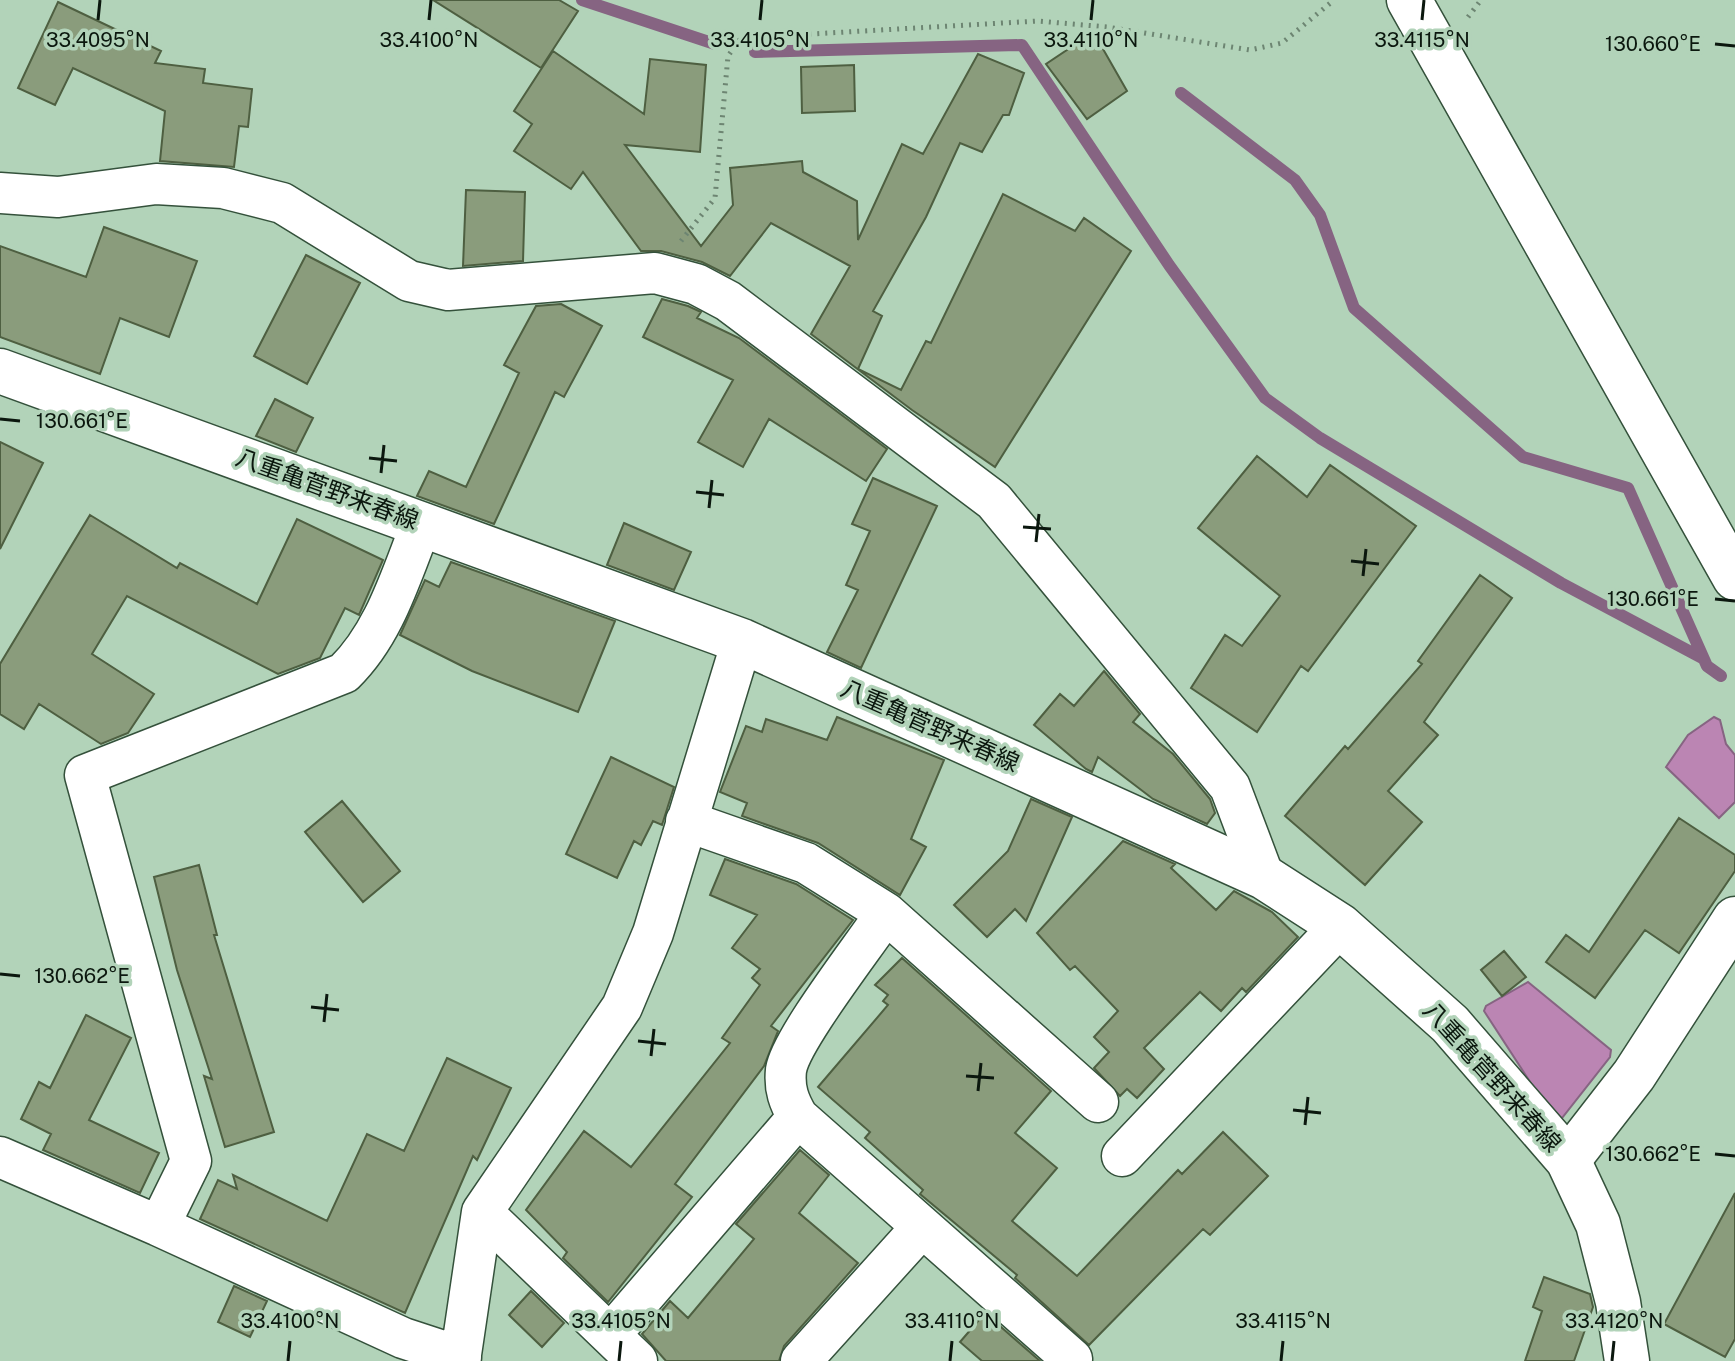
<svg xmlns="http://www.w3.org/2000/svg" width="1735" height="1361" font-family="'Public Sans','Noto Sans JP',sans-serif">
<rect width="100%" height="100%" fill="#b2d3b9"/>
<path fill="#bb85b3" stroke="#866482" stroke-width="2" d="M1714 717 1720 720 1726 744 1735 755V802L1719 818 1666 767 1688 735Z
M1528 982 1611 1050 1610 1057 1562 1118 1551 1114 1484 1011 1486 1006Z"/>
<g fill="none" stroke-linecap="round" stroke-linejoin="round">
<path stroke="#866482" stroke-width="12" d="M582 0 715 44
M755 52 1022 45 1169 265 1265 398 1320 438 1561 583 1704 659
M1181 93 1295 180 1320 215 1354 308 1523 457 1628 488 1707 666 1721 676"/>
</g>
<path fill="#8a9c7c" stroke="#4e5f41" stroke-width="2" d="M433 0H559L578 11 541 68Z
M58 2 161 51 155 63 205 69 203 83 252 89 248 127 239 126 234 167 160 161 165 111 73 68 55 105 18 88Z
M1099 42 1127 91 1087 119 1046 64 1076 44 1084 48Z
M553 51 644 114 650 59 706 65 700 152 625 145 701 246 733 205 730 168 802 161 803 172 857 201 858 240 902 144 923 154 978 54 1024 73 1009 115H1003L982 152 960 143 926 217 873 311 882 316 858 369 901 390 926 341 931 343 1003 194 1075 231 1084 218 1131 251 995 467 912 410 811 334 850 266 771 223 730 276 702 262 661 251H641L583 172 571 189 514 151 532 124 514 111Z
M854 65 855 111 802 113 801 67Z
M466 190 525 192 523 261 463 266Z
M104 227 197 261 169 337 120 318 100 374 0 337V246L86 277Z
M306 255 360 283 307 384 254 356Z
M662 299 688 306 701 312 697 318 739 338 887 449 866 481 769 419 743 467 698 442 733 380 643 337Z
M561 304 602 326 564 397 555 392 494 524 417 496 429 471 466 487 519 373 504 365 536 306Z
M275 399 313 418 296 452 256 436Z
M0 442 43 463 0 549Z
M1257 456 1307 497 1330 465 1416 526 1308 671 1301 666 1257 732 1191 688 1225 635 1242 646 1280 596 1198 528Z
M873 478 937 506 861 668 827 652 858 590 846 585 870 531 852 524Z
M90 515 177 568 180 563 257 604 297 519 383 560 359 615 345 608 320 658 278 674 127 596 92 654 154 694 128 733 101 744 39 704 24 729 0 714V664Z
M624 523 691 552 674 590 607 565Z
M451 562 615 621 578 712 472 671 400 635 425 580 439 587Z
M1480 575 1512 598 1424 722 1438 735 1388 791 1422 822 1365 885 1285 816 1345 746 1348 749 1422 664 1418 661Z
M1104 671 1140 714 1133 722 1173 754 1210 799 1215 813 1207 824 1153 799 1098 757 1092 772 1086 769 1034 725 1060 694 1074 706Z
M837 717 944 760 911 839 926 847 900 895 818 843 742 816 747 803 720 792 746 726 762 732 766 719 827 740Z
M611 757 674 787 662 825 653 821 641 845 634 841 617 878 566 854Z
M1031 799 1072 817 1026 921 1015 909 987 937 954 905 1008 851Z
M342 801 400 871 363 902 305 832Z
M1679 818 1735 855V871L1679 953 1645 930 1595 998 1546 962 1566 935 1589 952Z
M1123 841 1175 864 1171 868 1216 910 1234 891 1272 912 1298 937 1246 992 1242 988 1221 1011 1200 992 1144 1048 1164 1069 1137 1098 1127 1089 1120 1096 1094 1068 1109 1052 1094 1037 1118 1011 1075 966 1070 970 1037 933Z
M725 859 796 884 853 920 771 1026 778 1031 764 1066 675 1184 692 1197 608 1302 563 1258 567 1252 526 1210 584 1131 631 1167 730 1043 722 1038 760 985 752 978 760 969 732 948 757 915 710 895Z
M199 865 217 935H214L274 1132 225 1147 204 1076 212 1079 177 970 154 877Z
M1504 951 1526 977 1502 996 1481 970Z
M902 958 1051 1091 1015 1133 1057 1168 1012 1221 1077 1276 1178 1170 1182 1174 1223 1132 1268 1176 1210 1235 1203 1229 1089 1345 1015 1278 1017 1275 920 1194 923 1190 865 1138 870 1132 818 1087 888 1005 883 1001 888 995 875 985Z
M86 1015 131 1038 89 1120 159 1153 140 1193 43 1150 51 1134 21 1119 39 1082 50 1088Z
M447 1058 511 1088 477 1160 473 1156 405 1313 200 1219 218 1180 237 1189 233 1175 327 1221 367 1134 404 1151Z
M800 1150 829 1175 799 1213 858 1263 784 1346 779 1361H666L642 1334 670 1301 688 1318 754 1239 736 1224Z
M1735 1193V1339L1725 1357 1664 1324Z
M1544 1277 1590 1294 1593 1307 1574 1361H1525L1542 1311 1533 1307Z
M234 1286 267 1301 250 1337 218 1322Z
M531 1291 564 1323 542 1347 509 1315Z
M985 1313 1040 1361H982L960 1342Z"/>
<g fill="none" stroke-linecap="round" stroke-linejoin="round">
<defs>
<path id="minor" d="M0 193 58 197 156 184 223 188 282 203 409 281 448 290 655 273 696 284 728 301 994 501 1230 787 1264 877
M422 523C401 575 385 633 344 673L85 775 191 1161 159 1226 403 1338 461 1357
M686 821 806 863 886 913 1098 1102
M886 913C865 945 791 1039 786 1070 784 1089 789 1102 798 1117L1072 1359
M1122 1156 1340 926
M0 1157 159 1226
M482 1212 637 1361
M611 1334 798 1117
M460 1361 482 1212 622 1007 653 933 742 641
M801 1361 922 1227"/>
<path id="tertiary" d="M1409 0 1735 578
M1568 1160 1634 1075 1735 919"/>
<path id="secondary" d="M0 371 742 641 1264 877 1340 926 1450 1024 1568 1160 1598 1224 1618 1302 1627 1361"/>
</defs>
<use href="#minor" stroke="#34513b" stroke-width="43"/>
<use href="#tertiary" stroke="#34513b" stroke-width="47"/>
<use href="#secondary" stroke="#34513b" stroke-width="47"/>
<path stroke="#6d8572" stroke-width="5" stroke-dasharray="2 6" stroke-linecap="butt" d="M1468 17 1481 0
M681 241 715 198 728 56 741 38 1038 21 1107 27 1250 50 1282 43 1334 0"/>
<use href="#minor" stroke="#fff" stroke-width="40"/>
<use href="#tertiary" stroke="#fff" stroke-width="44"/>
<use href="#secondary" stroke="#fff" stroke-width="44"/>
</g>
<path fill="none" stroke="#0b170e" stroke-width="3" d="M98 20 100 0M429 20 431 0M760 20 762 0M1091 20 1093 0M1422 20 1424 0M1715 44 1735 46M0 419 20 421M369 458 397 461M381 473 384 445M696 492 724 495M709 508 712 480M1023 527 1051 529M1036 542 1039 514M1351 561 1379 564M1363 576 1366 549M1715 599 1735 601M0 974 20 976M311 1007 339 1010M324 1022 327 994M638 1041 666 1044M651 1056 654 1029M966 1076 994 1078M978 1091 981 1063M1293 1110 1321 1113M1305 1125 1308 1097M1715 1154 1735 1156M288 1361 290 1341M619 1361 621 1341M950 1361 952 1341M1281 1361 1283 1341M1612 1361 1614 1341"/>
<g text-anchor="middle" stroke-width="7" stroke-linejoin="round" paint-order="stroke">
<g font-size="24" fill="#0b170e" stroke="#b2d3b9">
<text transform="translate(327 489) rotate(20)" y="8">八重亀菅野来春線</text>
<text transform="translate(930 726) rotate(24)" y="8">八重亀菅野来春線</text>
<text transform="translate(1492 1077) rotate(48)" y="8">八重亀菅野来春線</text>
</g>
</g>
<g font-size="20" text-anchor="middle" fill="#0b170e" stroke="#b2d3b9" stroke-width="7" stroke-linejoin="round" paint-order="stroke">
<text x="98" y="47">33.4095°N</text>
<text x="429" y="47">33.4100°N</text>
<text x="760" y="47">33.4105°N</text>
<text x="1091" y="47">33.4110°N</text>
<text x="1422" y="47">33.4115°N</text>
<text x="1653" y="51">130.660°E</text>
<text x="82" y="428">130.661°E</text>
<text x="1653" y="606">130.661°E</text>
<text x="82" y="983">130.662°E</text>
<text x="1653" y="1161">130.662°E</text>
<text x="290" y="1328">33.4100°N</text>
<text x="621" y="1328">33.4105°N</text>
<text x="952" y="1328">33.4110°N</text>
<text x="1283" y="1328">33.4115°N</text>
<text x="1614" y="1328">33.4120°N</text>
</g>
</svg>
